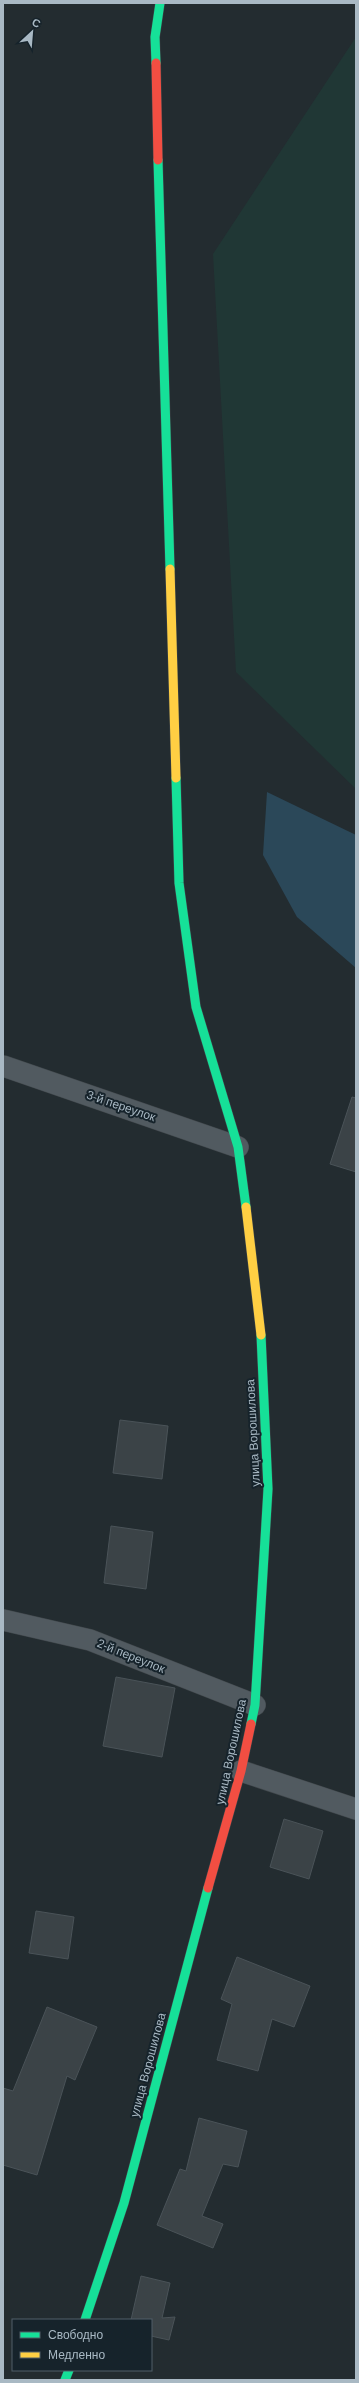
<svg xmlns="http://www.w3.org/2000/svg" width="359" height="2383" font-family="Helvetica,sans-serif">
<rect width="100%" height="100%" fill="#232c30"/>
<path fill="#203735" d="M356 37V789L236 672 213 254Z"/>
<path fill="#2b4859" d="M267 792 356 835V968L297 917 263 855Z"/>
<path fill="#3b4347" stroke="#4a5358" d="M352 1097 356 1098V1172L330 1164Z
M120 1420 168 1426 162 1479 113 1473Z
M111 1526 153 1532 146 1589 104 1583Z
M116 1677 175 1688 162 1757 103 1746Z
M284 1819 323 1831 309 1879 270 1867Z
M36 1911 74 1917 68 1959 29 1953Z
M237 1957 310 1986 294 2027 272 2019 258 2071 217 2060 232 2004 221 1999Z
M47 2007 97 2027 75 2080 67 2076 37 2175 3 2165V2088L13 2091Z
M199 2118 247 2131 238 2167 223 2164 202 2216 223 2224 213 2248 157 2225 180 2169 186 2171Z
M141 2276 170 2283 162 2318 175 2317 169 2340 151 2336V2320H131Z"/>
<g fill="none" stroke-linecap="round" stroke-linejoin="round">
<defs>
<path id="street" d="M3 1066 238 1147
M3 1620 90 1640 255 1705
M241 1771 356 1809"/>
<path id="fast" d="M156 63 155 37 160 3
M158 160 170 569
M176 778 179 883 196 1007 238 1147 246 1207
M251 1724 255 1705 268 1489 261 1335
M85 2320 124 2203 208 1888
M65 2380 69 2370"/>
<path id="slow" d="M170 569 176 778
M246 1207 261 1335"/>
<path id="jam" d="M156 63 158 160
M208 1888 241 1771 251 1724"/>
</defs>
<use href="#street" stroke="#40474b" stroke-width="22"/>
<use href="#fast" stroke="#40474b" stroke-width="10"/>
<use href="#slow" stroke="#40474b" stroke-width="10"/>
<use href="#jam" stroke="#40474b" stroke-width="10"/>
<use href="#street" stroke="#515a60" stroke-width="21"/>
<use href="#fast" stroke="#16e098" stroke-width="9"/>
<use href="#slow" stroke="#ffcf43" stroke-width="9"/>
<use href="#jam" stroke="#f24e42" stroke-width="9"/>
</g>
<g text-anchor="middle" stroke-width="4" stroke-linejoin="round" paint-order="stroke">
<g font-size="12" fill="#a9b9c4" stroke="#16232b">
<text transform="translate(121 1106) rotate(19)" y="4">3-й переулок</text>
<text transform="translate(253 1433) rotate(-93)" y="4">улица Ворошилова</text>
<text transform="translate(131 1656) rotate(22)" y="4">2-й переулок</text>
<text transform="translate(231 1752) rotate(-78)" y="4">улица Ворошилова</text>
<text transform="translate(148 2065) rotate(-75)" y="4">улица Ворошилова</text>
</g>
</g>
<rect width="359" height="2383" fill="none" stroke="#a9b9c4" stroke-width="8"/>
<rect x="12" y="2319" width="140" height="52" fill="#16232b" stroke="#515f68"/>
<rect x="20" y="2332" width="20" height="6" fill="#16e098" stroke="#515f68"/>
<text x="48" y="2339" font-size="12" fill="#a9b9c4">Свободно</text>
<rect x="20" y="2352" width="20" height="6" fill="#ffcf43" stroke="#515f68"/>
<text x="48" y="2359" font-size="12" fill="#a9b9c4">Медленно</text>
<g transform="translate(32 32) rotate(26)" stroke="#16232b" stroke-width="3" paint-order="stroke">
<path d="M0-3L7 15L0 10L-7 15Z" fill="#a9b9c4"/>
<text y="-6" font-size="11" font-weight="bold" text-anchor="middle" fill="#a9b9c4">С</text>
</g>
</svg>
